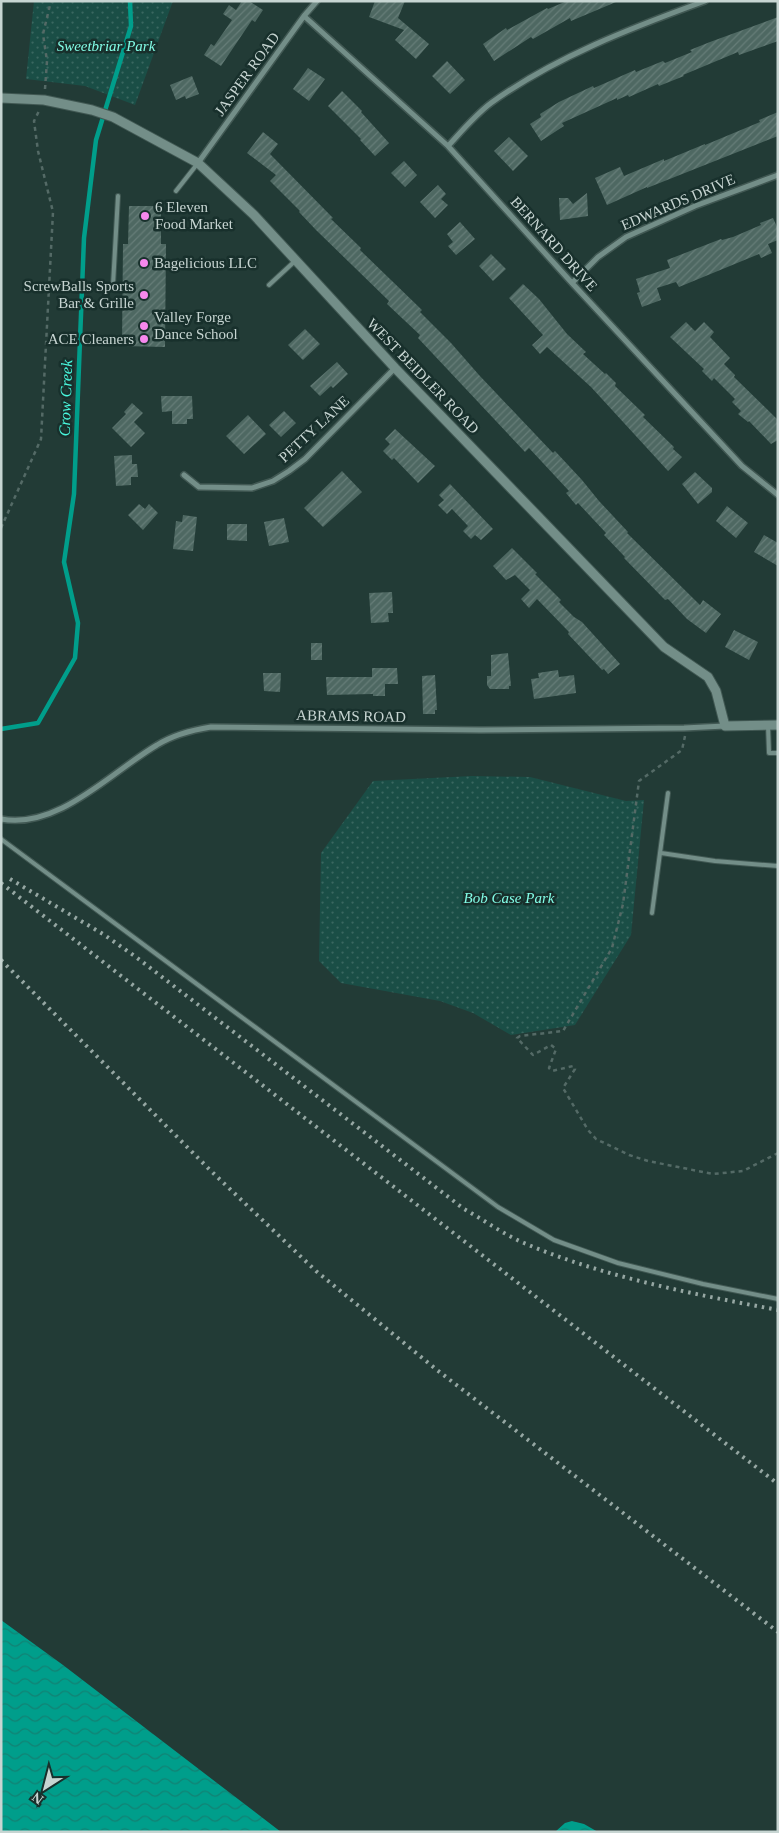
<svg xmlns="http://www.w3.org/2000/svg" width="779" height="1833" font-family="'Times New Roman',serif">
<defs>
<pattern id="park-dots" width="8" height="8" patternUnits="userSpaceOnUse" patternTransform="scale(1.25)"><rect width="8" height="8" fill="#1a4e46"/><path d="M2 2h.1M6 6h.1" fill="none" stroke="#3a6760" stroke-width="1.8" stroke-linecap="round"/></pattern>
<pattern id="water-waves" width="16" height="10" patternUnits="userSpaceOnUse" patternTransform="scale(1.25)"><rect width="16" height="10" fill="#009e8b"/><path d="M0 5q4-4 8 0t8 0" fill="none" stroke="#128274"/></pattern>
<pattern id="building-hatch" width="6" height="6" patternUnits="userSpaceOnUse" patternTransform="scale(1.25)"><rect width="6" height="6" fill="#4e6862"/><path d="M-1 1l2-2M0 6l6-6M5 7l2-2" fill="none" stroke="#667d78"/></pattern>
</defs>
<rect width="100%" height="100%" fill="#223b36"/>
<path fill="url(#park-dots)" d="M34 1H173L135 105 85 86 26 79Z
M472 776 530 777 626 801 644 800 631 935 575 1025 511 1035 473 1013 440 1001 341 983 319 961 321 853 373 781Z"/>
<path fill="url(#water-waves)" d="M1 1620 63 1665 281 1832H1Z
M572 1821 584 1824 598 1832H555L565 1823Z"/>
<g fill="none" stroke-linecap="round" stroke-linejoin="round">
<path stroke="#009e8b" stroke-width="4.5" d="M1 729 38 723 75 658 78 623 64 562 74 494 84 238 96 140 131 26 130 1"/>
</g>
<path fill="url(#building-hatch)" d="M242 1H249L263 10 255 22 252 20 221 66 204 55 211 44 214 46 232 20 223 14 229 5 236 10Z
M375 1H405L398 18 429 44 416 59 395 40 404 30 369 17Z
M567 1 616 2 571 21 570 18 533 39 531 37 494 61 483 44 506 28 507 30 547 8 548 9Z
M778 17V41L739 55 738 52 683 75 684 76 659 86 658 84 629 97 628 95 617 100V98L562 123 564 126 541 141 530 124 541 117 540 114 559 102 593 86 594 88 635 70 636 72 663 61 665 63 692 52 690 50 710 42Z
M447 61 465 80 450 94 432 76Z
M308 68 325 79 309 101 293 89Z
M192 76 199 94 186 99 185 96 176 100 170 85Z
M342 91 362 111 361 112 389 143 375 156 360 140 361 139 328 106Z
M778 112V136L647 188V187L607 205 595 178 620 167 624 176 664 159V161L705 144V145L760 122 759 120Z
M263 132 278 144 270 154 333 218 331 219 361 248 360 250 422 310 420 312 451 343 479 375 553 453 555 451 582 480 599 501 628 532 627 533 700 605 703 600 721 614 706 633 687 619 668 599 665 600 624 558 625 557 604 535 606 533 578 503 576 505 566 493 569 491 529 448 525 452 418 338 420 335 387 304 389 301 316 230 299 212 300 211 270 181 276 175 247 153Z
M509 137 528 156 513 171 494 151Z
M404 161 417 175 405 187 391 173Z
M438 185 446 194 441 199 448 205 435 218 420 202Z
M587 193 588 216 560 220 559 198H568L573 204Z
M129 206H161V244H166L165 347 122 346 123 244H128Z
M773 218 778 229V240L768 244 772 253 761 258 759 254 679 287 676 282 657 288 661 300 642 307 637 293 640 292 636 279 670 268 667 260 721 239 722 240 733 237 761 225 760 223Z
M460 222 475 239 456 255 448 246 453 242 447 234Z
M491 254 506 269 493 281 479 266Z
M523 284 539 299 567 334 586 352 583 354 605 374 606 373 616 383 615 386 645 415 643 417 674 447 673 449 682 457 668 471 591 387 547 347 540 354 532 345 543 335 509 298Z
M686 322 695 331 704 322 714 332 710 337 730 358 724 364 735 375 734 377 778 420V440L771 444 749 421 748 422 738 414 741 411 732 402 735 399 714 378 712 381 702 371 704 369 670 337Z
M305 329 320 344 303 360 288 345Z
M337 362 348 374 333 388 331 386 320 396 310 386Z
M161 396H192L193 419H187V424H172V411L162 412Z
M132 403 143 413 134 422 145 433 131 447 112 428 126 414 124 412Z
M284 411 296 423 281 437 269 425Z
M248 415 266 434 244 454 226 436Z
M395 429 435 466 418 483 394 458 392 460 383 451 390 444 385 439Z
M132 455V464H137L138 477H131V485L116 486 114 456Z
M342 471 362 492 323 527 304 508Z
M695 472 712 488V492L698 504 682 484Z
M450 484 493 529 481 540 475 535 471 539 463 531 468 526 452 509 447 514 438 505 444 500 439 495Z
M139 504 145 509 149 504 158 513 143 530 128 515Z
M727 506 748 523 736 538 716 521Z
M183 515 197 517 193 551 173 549 176 521 182 522Z
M284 518 289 542 269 546 264 522Z
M227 524H247V541L227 540Z
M764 535 778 543V566L754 552Z
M512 548 537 573 535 574 561 600 559 602 574 617 582 622 620 664 608 674 604 669 602 670 568 634 569 632 537 599 529 608 521 599 530 590 515 575 506 580 493 566Z
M392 592 393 613H388L389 622 371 623 369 593Z
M734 630 758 642 749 660 725 647Z
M311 643H322V660H311Z
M508 653 511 686H509V689H490L487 685V676H491V655Z
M372 668H397L398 684H385V696H373V694L327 695 326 677H372Z
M558 670 559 677 574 675 576 693 534 699 531 679 539 678 538 673Z
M263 673H281L280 692 264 691Z
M435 675 437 710H435V714H423L422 676Z"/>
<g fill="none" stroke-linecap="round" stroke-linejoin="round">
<defs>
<path id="service" d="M176 191 198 163
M113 285 118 196
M269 285 295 261
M768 725 769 753H778
M1 839 498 1207 554 1240 618 1263 703 1284 778 1299
M661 853 715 861 778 866
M652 913 668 793"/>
<path id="minor" d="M304 16 448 146 572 283 742 466 778 495
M448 146C461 132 475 115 491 103 555 57 631 28 705 1
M198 163 304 16 317 1
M572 283 598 257 626 237 695 206 778 175
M184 475 199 487 252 488 273 481 289 471 305 459 395 368
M1 819C58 830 111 772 157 745 173 735 192 730 211 727L481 730 684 728 725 726"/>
<path id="tertiary" d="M1 98 44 100 92 110 113 117 198 163 254 215 395 368 664 647 708 677 716 691 725 726 778 725"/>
</defs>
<use href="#service" stroke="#415853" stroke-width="6"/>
<use href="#minor" stroke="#415853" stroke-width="8"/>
<use href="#tertiary" stroke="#415853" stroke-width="11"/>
<path stroke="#546a66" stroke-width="2.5" stroke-dasharray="4 4" stroke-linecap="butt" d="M45 89 47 61 43 34 51 1
M1 528 41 439 53 212 38 151 34 121 39 111
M685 736 682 750 639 781 623 904 612 948 563 1031 520 1036 517 1038 533 1055 551 1045 556 1049 549 1068 552 1071 573 1066 575 1069 563 1088 588 1130 596 1139 629 1155 648 1161 713 1174 743 1171 778 1153"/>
<use href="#service" stroke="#738e88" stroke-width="4"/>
<use href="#minor" stroke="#738e88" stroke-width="5"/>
<use href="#tertiary" stroke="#738e88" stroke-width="9"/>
<path stroke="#96a7a3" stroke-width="4" stroke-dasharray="2.5 5" stroke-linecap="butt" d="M10 879 103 934 136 957 464 1209C484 1220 503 1234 524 1243 603 1277 693 1294 778 1310
M1 883 778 1484
M1 960 211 1171 316 1271 437 1370 778 1632"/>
</g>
<g fill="#f688ed" stroke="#18302c" stroke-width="2">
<circle cx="145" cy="216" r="5"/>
<circle cx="144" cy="263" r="5"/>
<circle cx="144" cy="295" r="5"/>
<circle cx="144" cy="326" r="5"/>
<circle cx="144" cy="339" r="5"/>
</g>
<g text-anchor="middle" stroke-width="5" stroke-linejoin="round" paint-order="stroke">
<g font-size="15" font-style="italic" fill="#82fce6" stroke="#18302c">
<text x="106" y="51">Sweetbriar Park</text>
<text x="509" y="903">Bob Case Park</text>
</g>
<g font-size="15" fill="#c7d5d2" stroke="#18302c">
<text transform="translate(247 74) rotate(-54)" y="5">JASPER ROAD</text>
<text transform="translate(678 202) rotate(-23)" y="5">EDWARDS DRIVE</text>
<text transform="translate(554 244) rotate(48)" y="5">BERNARD DRIVE</text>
<text transform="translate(423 376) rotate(46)" y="5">WEST BEIDLER ROAD</text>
<text transform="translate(314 429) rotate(-43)" y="5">PETTY LANE</text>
<text transform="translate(351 716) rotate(1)" y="5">ABRAMS ROAD</text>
</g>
<g font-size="15" fill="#c7d5d2" stroke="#18302c" text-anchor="start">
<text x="155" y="212">6 Eleven<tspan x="155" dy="17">Food Market</tspan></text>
<text x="154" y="268">Bagelicious LLC</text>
<text x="134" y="291" text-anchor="end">ScrewBalls Sports<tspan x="134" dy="17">Bar &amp; Grille</tspan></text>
<text x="154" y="322">Valley Forge<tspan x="154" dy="17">Dance School</tspan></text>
<text x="134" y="344" text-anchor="end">ACE Cleaners</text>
</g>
<g font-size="16" font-style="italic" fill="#49f7dd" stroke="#18302c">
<text transform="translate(65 398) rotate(-88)" y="6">Crow Creek</text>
</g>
</g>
<rect width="779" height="1833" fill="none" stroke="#c7d5d2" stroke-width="5"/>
<g transform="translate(45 1788) rotate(216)" stroke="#18302c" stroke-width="4" paint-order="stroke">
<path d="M0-4L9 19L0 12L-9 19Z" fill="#c7d5d2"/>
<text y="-8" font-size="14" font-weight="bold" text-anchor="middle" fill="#c7d5d2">N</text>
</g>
</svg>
